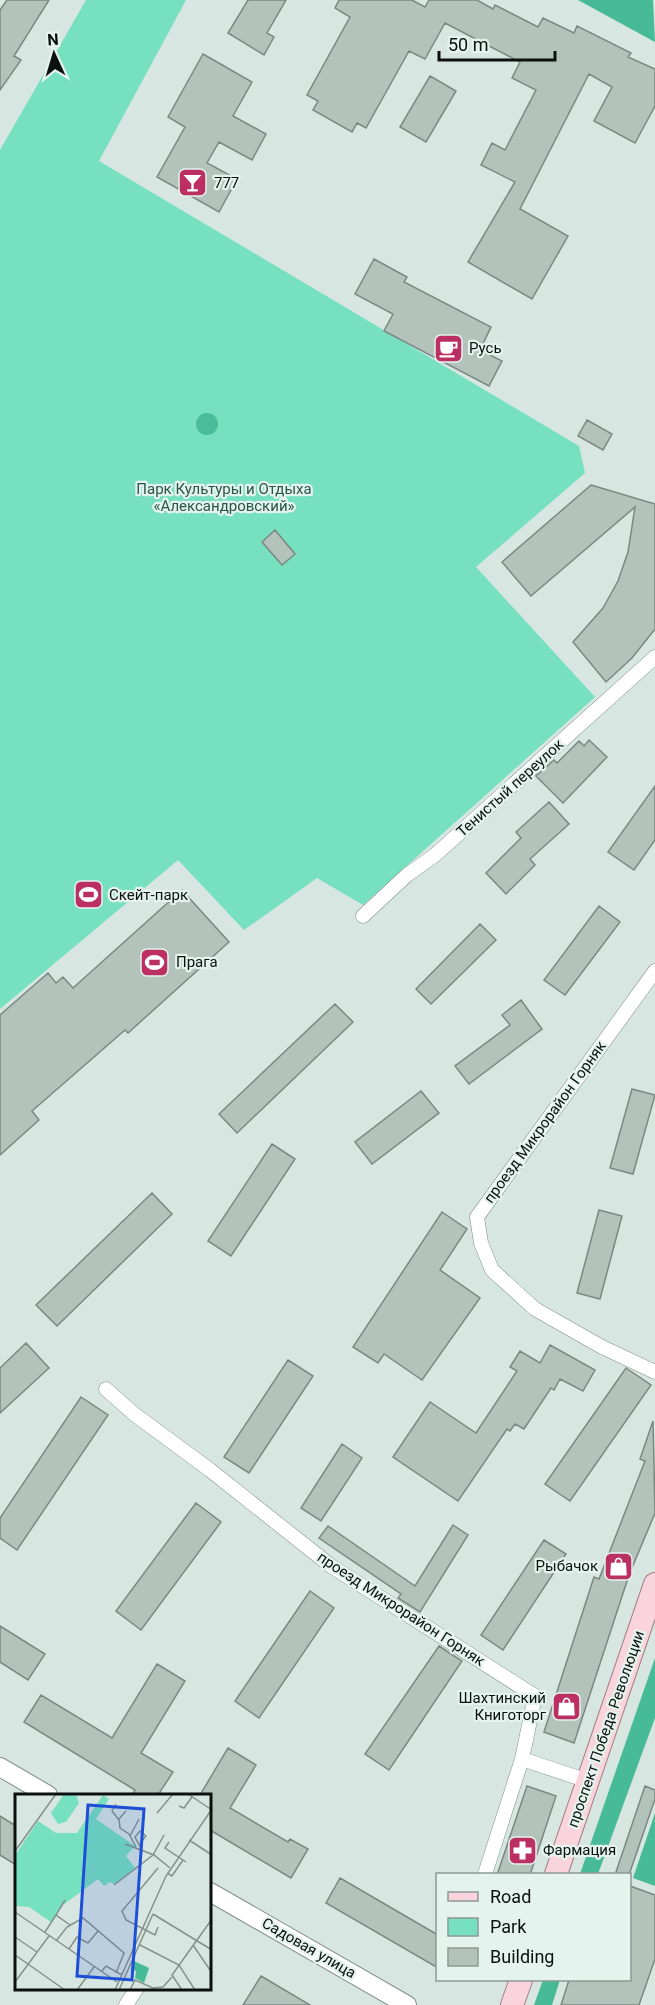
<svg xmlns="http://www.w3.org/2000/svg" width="655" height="2005" font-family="Roboto,sans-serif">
<rect width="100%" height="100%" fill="#d7e6e0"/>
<path fill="#77e0be" d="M86 0H186L99 161 579 446 585 473 476 567 595 697 363 905 317 878 244 930 178 860 0 1009V150Z"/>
<path fill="#47ba98" d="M578 0H653L655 42Z
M655 1658V1718L598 1874H580Z
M655 1813V1886L633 1878Z
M543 1980H560L552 2005H534Z"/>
<path fill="#49bc99" d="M196 424a11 11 0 1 1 22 0a11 11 0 1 1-22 0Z"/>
<path fill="#b4c2bc" stroke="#7b8883" stroke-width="1.5" d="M7 0H49L14 56 21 60 0 90V10Z
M248 0H286L267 33 274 37 264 55 228 33Z
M339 0H412L425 7 429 0H477L493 9 495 5 538 27 543 18 574 33 577 26 631 53 628 57 655 69V106L635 143 594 121 612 87 589 74 520 209 568 236 532 299 468 262 515 182 481 165 492 143 505 150 536 90 512 78 520 62 445 23 425 59 409 51 366 128 357 123 352 132 313 110 318 101 307 95 350 17 335 8Z
M203 54 252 82 233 116 266 134 252 160 219 142 207 163 237 179 219 212 157 177 185 127 168 117Z
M430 76 456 91 426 142 400 127Z
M374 259 407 277 404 282 491 327 480 350 502 361 489 386 384 331 393 314 355 294Z
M587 420 612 434 603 450 578 436Z
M591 485 655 504V629L632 658 606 682 573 642 603 608 618 581 628 552 635 507 531 596 502 562Z
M275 530 295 554 282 565 262 542Z
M589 740 607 757 563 803 536 776 554 760 557 763 579 741 584 746Z
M655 786V840L634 870 608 852Z
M549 802 569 824 530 859 535 865 506 894 486 873 521 838 516 832Z
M182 890 229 942 128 1033 125 1030 32 1111 39 1120 0 1155V1015L48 973 56 983 63 977 73 988Z
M599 906 620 922 565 995 544 980Z
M480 924 496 940 431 1004 416 989Z
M521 1000 542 1029 469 1084 455 1066 510 1025 502 1015Z
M335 1004 353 1022 237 1133 219 1114Z
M632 1089 655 1095 633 1174 610 1168Z
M421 1091 439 1113 372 1164 355 1142Z
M272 1144 295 1159 231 1256 208 1241Z
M152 1193 172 1214 57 1326 36 1305Z
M599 1210 622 1216 600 1299 577 1293Z
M442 1212 467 1229 440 1270 480 1298 422 1380 384 1354 378 1363 353 1347Z
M26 1343 49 1368 0 1413V1368Z
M550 1345 595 1370 583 1391 560 1379 554 1390 551 1388 524 1429 515 1424 510 1431 507 1429 458 1501 393 1457 430 1402 476 1433 517 1371 510 1367 520 1351 540 1363Z
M288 1360 313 1376 249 1473 224 1457Z
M626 1368 651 1385 570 1501 545 1484Z
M81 1397 108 1415 17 1550 0 1538V1518Z
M653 1421 655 1513 629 1575 574 1743 544 1732 594 1577 599 1579 645 1461 640 1459Z
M342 1444 362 1458 321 1521 301 1508Z
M196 1503 221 1522 141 1630 116 1611Z
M453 1525 468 1535 420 1612 398 1598 401 1594 319 1538 328 1526 415 1586Z
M544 1540 566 1554 503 1650 481 1635Z
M310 1591 334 1608 259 1718 235 1701Z
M0 1626 45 1654 28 1680 0 1662Z
M439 1646 462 1661 389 1770 365 1754Z
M157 1664 185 1681 141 1753 173 1772 158 1795H132L135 1790 24 1722 41 1695 112 1738Z
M228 1748 256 1765 230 1808 288 1842 290 1839 308 1849 291 1878 210 1830V1795H200Z
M527 1786 556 1796 530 1875H497Z
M645 1786 655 1790V1799L629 1875H615Z
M0 1816 16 1826V1865L0 1855Z
M340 1878 438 1935V1968L326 1903Z
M630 1886 655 1895V1959L639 2005H561L569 1980H630Z
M261 1976 310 2005H243Z"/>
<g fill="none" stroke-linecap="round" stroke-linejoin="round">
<defs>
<path id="minor" d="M363 916 407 875 435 855 655 657
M655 971 477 1217 481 1243 492 1270 535 1309 602 1347 655 1372
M106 1389 134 1414 210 1470 331 1566 535 1696 522 1759 485 1874
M522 1759 588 1781
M126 2005 137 1988"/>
<path id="tertiary" d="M0 1767 48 1795
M210 1892 407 2005"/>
<path id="primary" d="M556 1874 655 1584
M512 2005 521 1980"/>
</defs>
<use href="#minor" stroke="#818f8a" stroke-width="15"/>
<use href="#tertiary" stroke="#818f8a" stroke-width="20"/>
<use href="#primary" stroke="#a57d85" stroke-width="24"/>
<use href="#minor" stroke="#fff" stroke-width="14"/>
<use href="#tertiary" stroke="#fff" stroke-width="18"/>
<use href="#primary" stroke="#fad4dc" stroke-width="22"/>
</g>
<defs>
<symbol id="bar-square" viewBox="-11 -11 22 22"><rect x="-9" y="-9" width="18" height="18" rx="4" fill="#bc2f62" stroke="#e4f3ed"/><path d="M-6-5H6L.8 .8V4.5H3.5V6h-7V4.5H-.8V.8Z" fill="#fff"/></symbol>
<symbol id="cafe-square" viewBox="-11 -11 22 22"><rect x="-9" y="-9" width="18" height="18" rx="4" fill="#bc2f62" stroke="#e4f3ed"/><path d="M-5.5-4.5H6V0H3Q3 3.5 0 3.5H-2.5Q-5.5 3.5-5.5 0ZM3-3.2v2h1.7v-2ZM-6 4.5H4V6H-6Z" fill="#fff"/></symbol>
<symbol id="stadium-square" viewBox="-11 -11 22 22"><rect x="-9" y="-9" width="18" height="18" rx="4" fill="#bc2f62" stroke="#e4f3ed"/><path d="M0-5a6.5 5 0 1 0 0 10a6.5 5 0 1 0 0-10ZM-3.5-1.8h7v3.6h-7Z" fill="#fff"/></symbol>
<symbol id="shop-square" viewBox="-11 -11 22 22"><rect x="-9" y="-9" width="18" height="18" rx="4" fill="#bc2f62" stroke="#e4f3ed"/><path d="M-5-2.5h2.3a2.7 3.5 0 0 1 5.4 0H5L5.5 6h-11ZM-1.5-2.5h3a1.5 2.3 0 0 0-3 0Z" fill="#fff"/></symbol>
<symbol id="pharmacy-square" viewBox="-11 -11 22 22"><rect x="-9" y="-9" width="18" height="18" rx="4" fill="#bc2f62" stroke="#e4f3ed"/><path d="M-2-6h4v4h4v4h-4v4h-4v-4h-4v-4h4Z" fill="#fff"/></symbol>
</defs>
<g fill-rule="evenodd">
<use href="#bar-square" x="176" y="166" width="33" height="33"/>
<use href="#cafe-square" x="432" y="332" width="33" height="33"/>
<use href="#stadium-square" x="72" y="878" width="33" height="33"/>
<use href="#stadium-square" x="138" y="946" width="33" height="33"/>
<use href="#shop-square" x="602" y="1550" width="33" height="33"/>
<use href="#shop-square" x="550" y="1690" width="33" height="33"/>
<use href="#pharmacy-square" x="506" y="1834" width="33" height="33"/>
</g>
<g text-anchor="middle" stroke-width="4.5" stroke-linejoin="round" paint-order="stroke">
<g font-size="15" fill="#0c110f" stroke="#e4f3ed" text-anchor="start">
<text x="214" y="188">777</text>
<text x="469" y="353">Русь</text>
<text x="109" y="900">Скейт-парк</text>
<text x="176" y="967">Прага</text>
<text x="598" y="1571" text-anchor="end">Рыбачок</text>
<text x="546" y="1703" text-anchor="end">Шахтинский<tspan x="546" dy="17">Книготорг</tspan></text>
<text x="543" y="1855">Фармация</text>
</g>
<g font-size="15" fill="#275647" stroke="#e4f3ed">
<text x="224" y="494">Парк Культуры и Отдыха<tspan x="224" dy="17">«Александровский»</tspan></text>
</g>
<g font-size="15" fill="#0c110f" stroke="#e4f3ed">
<text transform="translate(510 788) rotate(-42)" y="5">Тенистый переулок</text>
<text transform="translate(545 1122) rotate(-54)" y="5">проезд Микрорайон Горняк</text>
<text transform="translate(401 1609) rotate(33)" y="5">проезд Микрорайон Горняк</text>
<text transform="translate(606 1729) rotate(-71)" y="5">проспект Победа Революции</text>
<text transform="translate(309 1948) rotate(30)" y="5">Садовая улица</text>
</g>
</g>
<g transform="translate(15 1794)">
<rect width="196" height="196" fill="#d7e6e0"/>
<path d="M49 0H61L64 9 51 28 43 30 36 19ZM88 1 94 5 81 25 120 52 111 62 120 74 99 90 95 88 89 92 83 85 48 111 36 128 14 113 0 112V61L23 27 41 39H62Z" fill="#77e0be"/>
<path d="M119 167 134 174 129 189 120 184 121 177 116 175Z" fill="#47ba98"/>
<path fill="none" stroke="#86918c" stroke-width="1.5" d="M173 0 197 16M101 10 97 17 104 26M164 12 169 14 177 3M111 17 104 25 105 34 114 40 121 53M142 19 158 0M115 42 124 25M174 46 197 61M154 48 150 54 171 68M125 49 131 42 125 37 120 43 127 56M110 50 139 61 155 74M0 57 41 0M143 74 107 117 111 126 140 141 143 133M152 79 157 82 168 66M99 91 138 61 149 41M50 106 41 121 55 131M0 118 102 188M138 120 197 156M30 138 41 121M0 143 22 158M41 147 52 133 68 124 109 159 101 179M125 151 164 171 180 196M178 151 197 179M54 155 62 143 73 149 83 137M0 161 50 196M87 177 91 172 107 181M0 188 34 142M62 196 79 173M100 196 151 82 197 15M104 196 138 120M115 196 120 186 138 194 148 193 157 183M167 196 157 181 197 125"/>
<path fill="#1d4ed8" fill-opacity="0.15" stroke="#1d4ed8" stroke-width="3" d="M73 11 129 15 117 186 62 182Z"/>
<rect width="196" height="196" fill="none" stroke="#0c110f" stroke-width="3"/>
</g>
<rect x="436" y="1873" width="195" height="108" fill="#e4f3ed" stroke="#8e9994" stroke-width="1.5"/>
<rect x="448" y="1892" width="30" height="9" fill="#fad4dc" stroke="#8e9994" stroke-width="1.5"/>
<text x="490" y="1903" font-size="18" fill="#0c110f">Road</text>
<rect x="448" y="1918" width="30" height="18" fill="#77e0be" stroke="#8e9994" stroke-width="1.5"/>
<text x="490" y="1933" font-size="18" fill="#0c110f">Park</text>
<rect x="448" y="1948" width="30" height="18" fill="#b4c2bc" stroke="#8e9994" stroke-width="1.5"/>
<text x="490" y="1963" font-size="18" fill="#0c110f">Building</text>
<g transform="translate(54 54) rotate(356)" stroke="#e4f3ed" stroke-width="4.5" paint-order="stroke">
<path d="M0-4.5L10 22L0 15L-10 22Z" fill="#0c110f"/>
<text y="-9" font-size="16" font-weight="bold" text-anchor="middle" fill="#0c110f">N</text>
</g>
<path d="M439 51v9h116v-9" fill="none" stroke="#0c110f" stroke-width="3"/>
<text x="448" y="51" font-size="18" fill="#0c110f" stroke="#e4f3ed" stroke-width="4.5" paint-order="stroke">50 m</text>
</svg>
